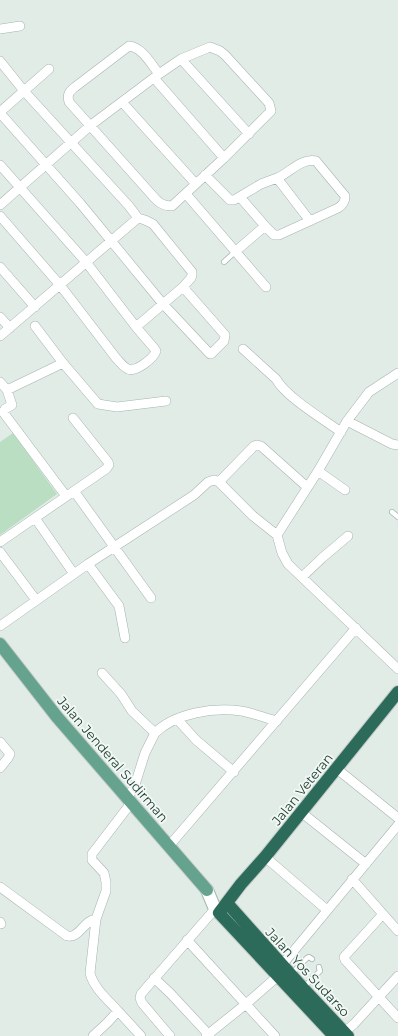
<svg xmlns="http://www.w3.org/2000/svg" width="398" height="1036" font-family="Montserrat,sans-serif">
<rect width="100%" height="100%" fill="#e2ece7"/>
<path fill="#badec1" d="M13 433 57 494 0 535V442Z"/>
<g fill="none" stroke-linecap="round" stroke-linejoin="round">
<defs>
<path id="lane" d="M224 262 236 251
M392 512 398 517
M291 974 307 958 309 957 312 959
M304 987 320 971 319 967"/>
<path id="street" d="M0 29 20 26
M181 59 249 134
M0 61 24 91 129 206 138 218 145 220 153 224 192 272V275L191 278 183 287 136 327
M154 78 224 158
M122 102 195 183
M0 112 49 69
M0 113 80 203 163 304 210 354H211L224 341 225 335 183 287
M0 165 86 262 136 327 154 348 156 351C154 358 135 373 128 369 123 367 119 361 116 358L60 285 0 216
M205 175 230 200H234L261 184 277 178
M186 194 266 287
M240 197 265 226
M0 205 91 125 159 74 181 59 210 47 220 51 225 55 269 103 271 111 224 158 172 206C162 206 158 202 152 195L69 102C67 94 69 92 75 87L129 46C142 47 151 64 159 74
M236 251 265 226 274 235H279L338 208C343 205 345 202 345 196L316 161C300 158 290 173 277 178L310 221
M0 267 35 307
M0 317 10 328
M35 326 63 363 98 404 117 407 166 401
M0 336 138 218
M243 349 276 379C286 397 323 419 341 432
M0 382 7 390 63 363
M7 390 12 405 5 409 3 412 66 496
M73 418 108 462 109 465 106 469 74 491
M347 421 392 444 398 445
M318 471 345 490
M219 482 254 446 257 445 261 446 307 487
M35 518 74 574
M277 535 318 471 347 421 369 392 398 373
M0 542 74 491 151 598
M0 552 36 600
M88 564 119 606 125 638
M302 577 322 558 348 536
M0 626 88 564 194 495 208 482 214 480 219 482 253 516 277 535 282 553 288 564 398 669
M102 673 121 694 132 711 155 733 145 753 134 788 127 798
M177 719 196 740 234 772
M155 733C175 713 214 707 241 711 253 713 265 718 277 721
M0 742 10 754 8 758 0 768
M337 769 398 818
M301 812 366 864
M169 846 356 628
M265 857 327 910
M352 879 398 931
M0 887 67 936C79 939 84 920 96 919
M383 914 344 957 345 960 398 1018
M0 922 1 924
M187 940 275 1036
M282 965 398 825
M154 978 170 993 210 1036
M118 1011 141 1036
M341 1035 354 1024 398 976
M93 1036 107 1023 118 1011C108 1000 93 987 90 973L96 919 106 891V882L104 873 92 860V854L131 803
M170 1036 142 1003 140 998 141 994 215 909
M206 1036 246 1004 278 976"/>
<path id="secondary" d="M207 890 215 909 219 913"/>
<path id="primary" d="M0 644 57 717 207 890"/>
<path id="highway" d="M227 903 303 988 348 1036
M334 1036 219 913 241 884 265 857 398 692"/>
</defs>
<use href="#lane" stroke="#a4b4ae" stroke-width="6"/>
<use href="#street" stroke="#a4b4ae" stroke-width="10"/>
<use href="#secondary" stroke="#9fb9ae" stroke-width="14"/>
<use href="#primary" stroke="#c1c9c6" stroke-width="14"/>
<use href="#highway" stroke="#c1c9c6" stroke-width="14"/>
<use href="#lane" stroke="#fff" stroke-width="4.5"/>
<use href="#street" stroke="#fff" stroke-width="9"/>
<use href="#secondary" stroke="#fff" stroke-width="12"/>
<use href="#primary" stroke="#65a38f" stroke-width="12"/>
<use href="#highway" stroke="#2c6b5a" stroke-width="12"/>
</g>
<g text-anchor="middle" stroke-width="3.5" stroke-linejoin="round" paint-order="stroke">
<g font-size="13" fill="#213e34" stroke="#f2f9f5">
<text transform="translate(113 759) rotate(49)" y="5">Jalan Jenderal Sudirman</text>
<text transform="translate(302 789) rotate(-51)" y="5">Jalan Veteran</text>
<text transform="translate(308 972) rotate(47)" y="5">Jalan Yos Sudarso</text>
</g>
</g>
</svg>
